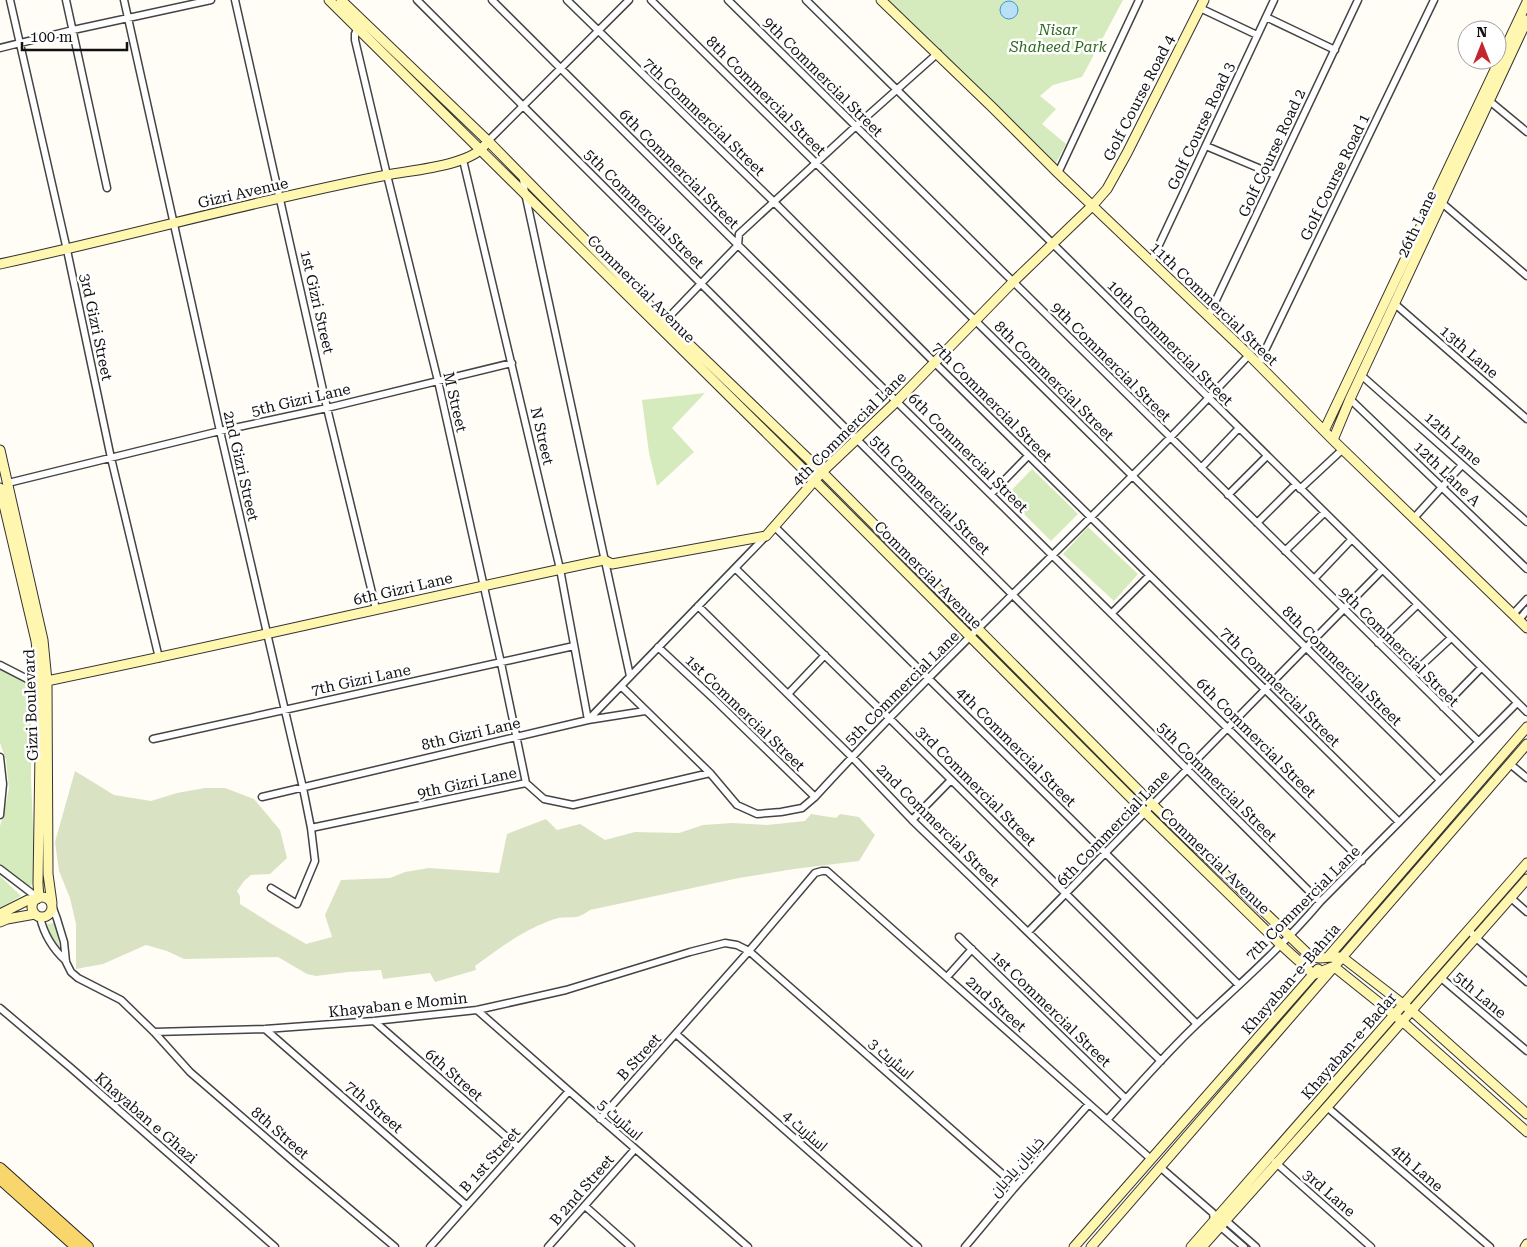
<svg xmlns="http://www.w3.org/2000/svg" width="1527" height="1247" font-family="'Roboto Serif',Cairo,serif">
<rect width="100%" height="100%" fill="#fffdf5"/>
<path fill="#d5ebbd" d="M887 0H1123L1082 77 1053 85 1040 96 1056 109 1042 124 1066 144 1055 165Z
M705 393 672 428 694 452 657 486 649 453 642 400Z
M1032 469 1078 514 1051 541 1006 496Z
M1088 527 1138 574 1114 601 1063 554Z
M0 667 31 685V778L35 880 28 889 0 866V826L4 813 9 788 6 760 0 743Z
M0 876 21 896 0 908Z
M55 922 60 951 43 926Z"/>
<path fill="#d9e3c4" d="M75 771 114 795 151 801 177 793 205 788H225L254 799 280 830 287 858 270 874 251 875 244 881 237 891 240 896V904L275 926 306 944 332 937 325 915 341 880 390 878 405 872 429 868 499 873 507 834 546 819 557 830 580 824 605 840 635 832 679 833 703 825 732 823 767 825 805 821 811 814 836 818 840 814 859 817 875 835 859 861 794 869 739 878 590 910C586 913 581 916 576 917 565 918 561 916 549 921 522 931 498 949 475 966L476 970 435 982 430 973 383 979 381 970 348 972 316 976 307 974 278 957 184 959 167 951 146 945 103 964 76 969V924L70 898 59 871 55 842Z"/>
<path fill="#b9e0f7" stroke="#3f96cf" d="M1000 10a9 9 0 1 1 18 0a9 9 0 1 1-18 0Z"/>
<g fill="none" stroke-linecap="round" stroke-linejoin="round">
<defs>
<path id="street" d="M10 0 67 250 111 458 159 658
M66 0 107 188
M124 0 220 431 303 788 311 828 315 861 297 904 271 888
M235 0 327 408 376 609
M417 0 1320 902
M492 0 738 245 1362 861
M567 0 774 202 935 363 1399 822
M651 0 1440 780
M728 0 1478 741
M806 0 1527 712
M1200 8 1257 35
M1266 17 1335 50
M357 29 355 34V40L387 175 438 381 501 663 526 783
M0 48 73 30 211 0
M1486 98 1527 132
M488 141 629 0
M1206 146 1275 175
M463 160 560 569 588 720
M1058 173 1139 0
M523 179 525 193 630 676
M1442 203 1527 276
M1151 262 1274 0
M1395 304 1527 419
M1208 317 1358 0
M665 321 738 245 739 234 856 126 938 53
M1258 365 1434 0
M1361 375 1527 522
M1350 399 1527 569
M1201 468 1239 428
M8 483 220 431 327 408 512 363
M1300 489 1343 449
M991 494 1028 456
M1228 495 1267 456
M1414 518 1462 465
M1257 523 1296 484
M775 527 1239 985
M1285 551 1324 513
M735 568 889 718 1197 1024
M1314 579 1352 539
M698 606 852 757 912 820 1161 1061
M1112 613 1149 576
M1513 614 1527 599
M1519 620 1527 610
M1378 643 1417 605
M658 647 715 700 815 797
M0 665 41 686
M1411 675 1451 638
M621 686 710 773 737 805 757 814 781 812 802 808 815 797C954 645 1108 507 1249 355
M788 694 825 655
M1443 707 1481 668
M588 720 766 536
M153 739 574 646
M0 757 3 784 0 815
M1510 764 1527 778
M526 783 544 799 573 805 710 773
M262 797 588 720 645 711
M912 820 951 780
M311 828 526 783
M0 869 38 898
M1511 898 1527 912
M53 908 57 919 64 942 66 962 71 972 78 978 121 1000 154 1032 190 1072 294 1162 395 1247
M40 917C44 935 53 949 66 961
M1469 930 1475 937 1527 982
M1028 932 1382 570
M959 937 1126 1099
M947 977 972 949
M1440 977 1527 1051
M0 1008 71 1068 275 1247
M477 1010 569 1091 748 1247
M374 1021 518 1147
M265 1029 466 1205
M154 1032 265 1029 374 1021 477 1010 566 990 690 952 725 943 737 945 749 951 1016 1186
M676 1034 918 1247
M1327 1107 1490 1247
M600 1119 749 951 815 873 822 871H827L1151 1159
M1107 1120C1137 1087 1166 1053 1198 1023 1240 984 1283 946 1320 902L1517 703
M1275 1162 1371 1247
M1160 1167 1213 1213 1214 1221 1244 1247
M585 1206 631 1247
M1223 1218 1256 1247
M430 1247 569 1091
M548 1247 635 1149
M965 1247 1016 1186 1089 1104"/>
<path id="secondary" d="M329 0 815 481 1146 813 1280 944 1312 973 1315 974 1332 967 1337 969 1402 1021 1527 1132
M341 0 488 141 665 321 822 472 1153 805 1308 954C1318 962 1330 955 1342 957L1412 1011 1527 1114
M881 0 993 108 1058 173 1249 355 1333 440 1527 628
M0 264C129 236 257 200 387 175 412 170 468 166 484 146
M1324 431 1527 2
M1333 440 1350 399 1527 20
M0 450 43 640 47 681 48 874 52 903
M0 488 36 641 41 686 38 884 39 898
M47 681C233 643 418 599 604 560L612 564 766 536 822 472 897 401 1013 282 1093 205 1107 189 1127 153 1204 0
M32 907a10 10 0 1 1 20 0a10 10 0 1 1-20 0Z
M0 914 28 900 37 899
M0 922 7 919 35 914
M1328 957 1527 727
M1074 1247 1318 969
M1091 1247 1527 744
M1191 1247 1527 863
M1202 1247 1327 1107 1527 879
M1525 1247 1527 1244"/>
<path id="primary" d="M0 1168 88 1247
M0 1179 76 1247"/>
</defs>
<use href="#street" stroke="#444" stroke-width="9"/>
<use href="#secondary" stroke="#333" stroke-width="11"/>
<use href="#primary" stroke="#222" stroke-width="12"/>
<use href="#street" stroke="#fff" stroke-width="6"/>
<use href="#secondary" stroke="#fff6b0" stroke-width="9"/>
<use href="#primary" stroke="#f9d66b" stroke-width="10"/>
</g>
<g text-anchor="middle" stroke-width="5" stroke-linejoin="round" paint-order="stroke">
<g font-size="15" font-style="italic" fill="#2f6b1f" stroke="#fff">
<text x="1058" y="35">Nisar<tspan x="1058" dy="17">Shaheed Park</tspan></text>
</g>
<g font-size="15" fill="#111" stroke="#fff">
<text transform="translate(823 77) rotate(45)" y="5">9th Commercial Street</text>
<text transform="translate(766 96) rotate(45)" y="5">8th Commercial Street</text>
<text transform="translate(1139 98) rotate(-63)" y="5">Golf Course Road 4</text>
<text transform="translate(704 117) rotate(44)" y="5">7th Commercial Street</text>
<text transform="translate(1201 126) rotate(-65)" y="5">Golf Course Road 3</text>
<text transform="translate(1272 153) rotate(-65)" y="5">Golf Course Road 2</text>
<text transform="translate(679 169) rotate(45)" y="5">6th Commercial Street</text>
<text transform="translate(1335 177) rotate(-64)" y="5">Golf Course Road 1</text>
<text transform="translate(243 193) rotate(-13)" y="5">Gizri Avenue</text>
<text transform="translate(644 209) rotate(45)" y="5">5th Commercial Street</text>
<text transform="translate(1417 224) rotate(-65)" y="5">26th Lane</text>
<text transform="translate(641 289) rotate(45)" y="5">Commercial Avenue</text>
<text transform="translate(317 302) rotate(77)" y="5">1st Gizri Street</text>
<text transform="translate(1214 304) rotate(44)" y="5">11th Commercial Street</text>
<text transform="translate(96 327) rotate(78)" y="5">3rd Gizri Street</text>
<text transform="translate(1170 343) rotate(45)" y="5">10th Commercial Street</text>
<text transform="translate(1469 352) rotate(41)" y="5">13th Lane</text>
<text transform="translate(1111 362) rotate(45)" y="5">9th Commercial Street</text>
<text transform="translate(1054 381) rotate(45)" y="5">8th Commercial Street</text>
<text transform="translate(301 400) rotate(-13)" y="5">5th Gizri Lane</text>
<text transform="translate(455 402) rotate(77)" y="5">M Street</text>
<text transform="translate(992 402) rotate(45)" y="5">7th Commercial Street</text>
<text transform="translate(849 429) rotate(-45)" y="5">4th Commercial Lane</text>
<text transform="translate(542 436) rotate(77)" y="5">N Street</text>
<text transform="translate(1453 439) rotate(42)" y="5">12th Lane</text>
<text transform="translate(968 453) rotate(45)" y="5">6th Commercial Street</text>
<text transform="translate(241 466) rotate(77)" y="5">2nd Gizri Street</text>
<text transform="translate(1447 474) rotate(44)" y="5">12th Lane A</text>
<text transform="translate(930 495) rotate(45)" y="5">5th Commercial Street</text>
<text transform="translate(928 575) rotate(45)" y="5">Commercial Avenue</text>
<text transform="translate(403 589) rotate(-13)" y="5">6th Gizri Lane</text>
<text transform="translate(1399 647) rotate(45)" y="5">9th Commercial Street</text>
<text transform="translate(1342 666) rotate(45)" y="5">8th Commercial Street</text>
<text transform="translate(361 680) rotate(-12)" y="5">7th Gizri Lane</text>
<text transform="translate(1280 687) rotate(45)" y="5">7th Commercial Street</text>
<text transform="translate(902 688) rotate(-45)" y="5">5th Commercial Lane</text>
<text transform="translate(31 705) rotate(-92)" y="5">Gizri Boulevard</text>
<text transform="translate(745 713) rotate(44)" y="5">1st Commercial Street</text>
<text transform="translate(471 734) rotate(-13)" y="5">8th Gizri Lane</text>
<text transform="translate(1256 738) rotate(45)" y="5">6th Commercial Street</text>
<text transform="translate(1016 747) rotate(45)" y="5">4th Commercial Street</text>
<text transform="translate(1217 782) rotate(45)" y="5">5th Commercial Street</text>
<text transform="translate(467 783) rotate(-12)" y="5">9th Gizri Lane</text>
<text transform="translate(976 786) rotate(45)" y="5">3rd Commercial Street</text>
<text transform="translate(938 825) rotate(45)" y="5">2nd Commercial Street</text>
<text transform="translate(1113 828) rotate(-46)" y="5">6th Commercial Lane</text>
<text transform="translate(1215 861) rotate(44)" y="5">Commercial Avenue</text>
<text transform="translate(1303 903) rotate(-45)" y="5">7th Commercial Lane</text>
<text transform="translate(1291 979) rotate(-49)" y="5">Khayaban-e-Bahria</text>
<text transform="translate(1480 995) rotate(40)" y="5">5th Lane</text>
<text transform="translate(996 1004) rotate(42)" y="5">2nd Street</text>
<text transform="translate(398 1005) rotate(-6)" y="5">Khayaban e Momin</text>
<text transform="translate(1051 1009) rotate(44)" y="5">1st Commercial Street</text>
<text transform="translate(1349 1046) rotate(-49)" y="5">Khayaban-e-Badar</text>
<text transform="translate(639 1057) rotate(-48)" y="5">B Street</text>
<text transform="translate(891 1059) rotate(41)" y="5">اسٹریٹ 3</text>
<text transform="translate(454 1075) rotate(41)" y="5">6th Street</text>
<text transform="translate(374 1107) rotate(41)" y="5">7th Street</text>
<text transform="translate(146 1118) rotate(41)" y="5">Khayaban e Ghazi</text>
<text transform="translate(620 1120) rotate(41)" y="5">اسٹریٹ 5</text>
<text transform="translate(805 1131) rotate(41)" y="5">اسٹریٹ 4</text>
<text transform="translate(280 1133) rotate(41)" y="5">8th Street</text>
<text transform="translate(490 1160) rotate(-48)" y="5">B 1st Street</text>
<text transform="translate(1017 1167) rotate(-49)" y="5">خیابان بادبان</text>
<text transform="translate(1417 1168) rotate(41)" y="5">4th Lane</text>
<text transform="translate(582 1190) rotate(-49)" y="5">B 2nd Street</text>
<text transform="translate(1329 1193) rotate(41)" y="5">3rd Lane</text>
</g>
</g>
<g transform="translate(1482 45)"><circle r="24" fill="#ffffff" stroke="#a0a0a0"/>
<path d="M0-4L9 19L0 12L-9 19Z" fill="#c4262e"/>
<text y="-8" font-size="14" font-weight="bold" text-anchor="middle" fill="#111111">N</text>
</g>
<path d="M22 42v8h105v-8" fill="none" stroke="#111111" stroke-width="2.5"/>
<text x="30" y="42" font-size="15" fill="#111111" stroke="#ffffff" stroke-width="4" paint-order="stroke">100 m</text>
</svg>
